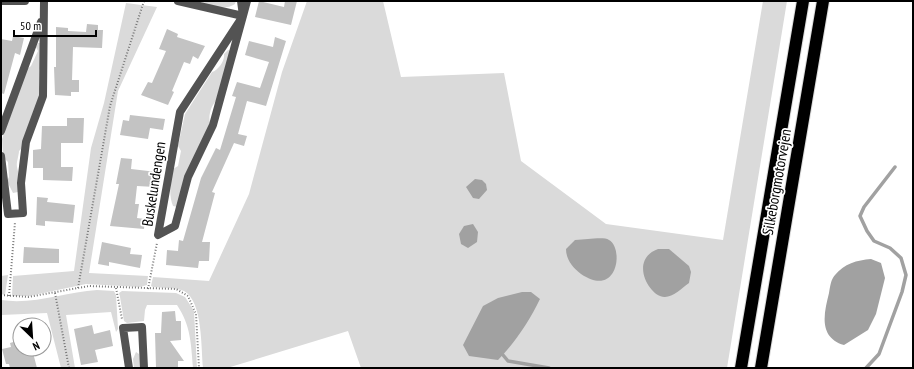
<svg xmlns="http://www.w3.org/2000/svg" width="914" height="369" font-family="'PT Sans Narrow',sans-serif">
<rect width="100%" height="100%" fill="#fff"/>
<path fill="#dadada" d="M195 1H236L235 4C223 12 209 4 195 1Z
M307 1H383L401 77 504 73 521 161 606 224 723 240 763 1H787L727 368H361L348 331 227 368H203C201 349 203 301 184 291 174 287 163 288 153 287L151 286 153 277 209 281 249 194 282 72Z
M126 3 157 7 118 91 89 273 148 276 147 285 140 287 86 284 29 296H12L13 276 74 271 91 148 104 103Z
M38 43H41L42 67 39 70V86L41 87V95L22 148 19 151C19 155 16 163 17 167 19 175 20 183 18 192L13 193 7 181 9 177 8 162 3 157 2 139 27 69 31 66 38 51 36 47Z
M228 50 232 51 217 100C211 105 207 118 211 125L177 207 173 206C168 194 171 181 173 169L178 166 181 151 178 146 185 114 212 72C218 70 225 61 224 54Z
M8 275 5 295 1 294V276Z
M97 290 114 291 116 295 118 329 116 332 111 312 66 315 75 368H61L47 313 1 315V300C34 305 65 292 97 290Z
M122 291 176 293 185 297 194 311 197 368H193C191 344 191 326 177 305H147L145 310 144 321 127 323 124 321 120 297 119 293Z
M136 352 139 354 142 368H134L133 359Z"/>
<path fill="#a1a1a1" d="M475 179 482 180 486 184 487 190 479 199 473 198 466 187Z
M473 224 478 232 477 242 468 248 461 244 459 234 464 226Z
M588 239C594 239 604 237 609 240 624 248 618 299 581 274 572 267 566 259 566 249L575 240Z
M658 249H669L689 266 691 272 689 283C682 288 673 297 665 297 650 298 628 260 658 249Z
M871 259 881 263 885 278 876 314 868 330 844 345C818 337 824 313 829 293 830 287 831 279 835 275 844 264 857 260 871 259Z
M522 292H531L540 299C530 320 514 344 498 360L469 356 463 345 483 306 498 298Z"/>
<g fill="none" stroke-linecap="round" stroke-linejoin="round">
<path stroke="#a1a1a1" stroke-width="3.5" d="M503 355 508 361 549 368
M866 368 879 354 902 292 906 275 901 258 890 248 874 241 867 231 860 216 864 207 895 167"/>
</g>
<path fill="#c3c3c3" d="M259 1 284 7 285 1H297L291 25 255 17Z
M87 24 98 25V30H103L102 48 73 47 72 80H79V92H71V96L55 95 54 67H56V27L68 28V31L86 32Z
M167 29 178 34 177 37 205 46 198 59 193 56 190 64 184 62 172 91 174 92 168 105 141 95 148 82 152 83 166 51 159 49Z
M13 36 24 38 20 55 15 53 4 94 1 93V39L12 41Z
M275 37 286 41 266 106 247 101 238 134 247 136 244 146 234 143 212 192 215 193 202 242H210L209 261H199L198 268 166 265 167 250 178 251 179 240 183 241 201 178 216 148 220 150 236 97 232 96 237 82 260 88 269 62 245 55 249 41 273 47Z
M130 115 165 119 163 130 150 128 148 139 120 135 123 120 129 121Z
M67 118H84L83 143H61V167H73L72 181 43 180V168H33V150L41 149 42 126H67Z
M121 158 132 159 131 169 157 172 155 187 137 186 135 204H139L137 218 145 219 144 229 110 226 119 184H116Z
M37 197 48 198 47 202 75 205 73 223 45 221V226L36 225Z
M102 242 131 248 130 254 142 255 140 268 109 262V266L98 264Z
M24 247 59 249V263H23Z
M175 311 176 321H181V340L170 341 184 361H178V368H156L155 333H161L162 312Z
M92 325 94 334 110 330 113 346 95 350 98 362 81 365 74 329Z
M20 340V349H32L37 368H10L9 364H6L2 349 11 347 10 343Z"/>
<g fill="none" stroke-linecap="round" stroke-linejoin="round">
<defs>
<path id="motorway" d="M741 368 803 1
M761 368 823 1"/>
</defs>
<use href="#motorway" stroke="#dbdbdb" stroke-width="14"/>
<path stroke="#757575" stroke-width="2" stroke-dasharray="1 2" stroke-linecap="butt" d="M78 288 110 106 144 1
M116 288 122 319
M148 289 157 243
M55 293 69 368
M1 295 28 297 89 286 176 289 188 296 196 314 199 368
M9 296 15 222"/>
<path stroke="#535353" stroke-width="8" d="M1 1H25
M178 1 243 16
M241 1 243 16 247 1
M243 16 213 125 188 177 175 226 158 235 180 112Z
M1 131 41 22
M1 156 8 214 23 213 21 183 26 142 43 96 44 1
M129 368 123 328 142 327 144 368"/>
<use href="#motorway" stroke="#000" stroke-width="12"/>
</g>
<g text-anchor="middle" stroke-width="3.5" stroke-linejoin="round" paint-order="stroke">
<g font-size="15" fill="#000" stroke="#fff">
<text transform="translate(777 182) rotate(-80)" y="5">Silkeborgmotorvejen</text>
<text transform="translate(154 184) rotate(-81)" y="5">Buskelundengen</text>
</g>
</g>
<rect width="914" height="369" fill="none" stroke="#000000" stroke-width="4"/>
<g transform="translate(32 337) rotate(155)"><circle r="19" fill="#ffffff" stroke="#999999"/>
<path d="M0-3L7 15L0 10L-7 15Z" fill="#000000"/>
<text y="-6" font-size="11" font-weight="bold" text-anchor="middle" fill="#000000">N</text>
</g>
<path d="M14 30v6h82v-6" fill="none" stroke="#000000" stroke-width="2"/>
<text x="20" y="30" font-size="12" fill="#000000" stroke="#ffffff" stroke-width="3" paint-order="stroke">50 m</text>
</svg>
